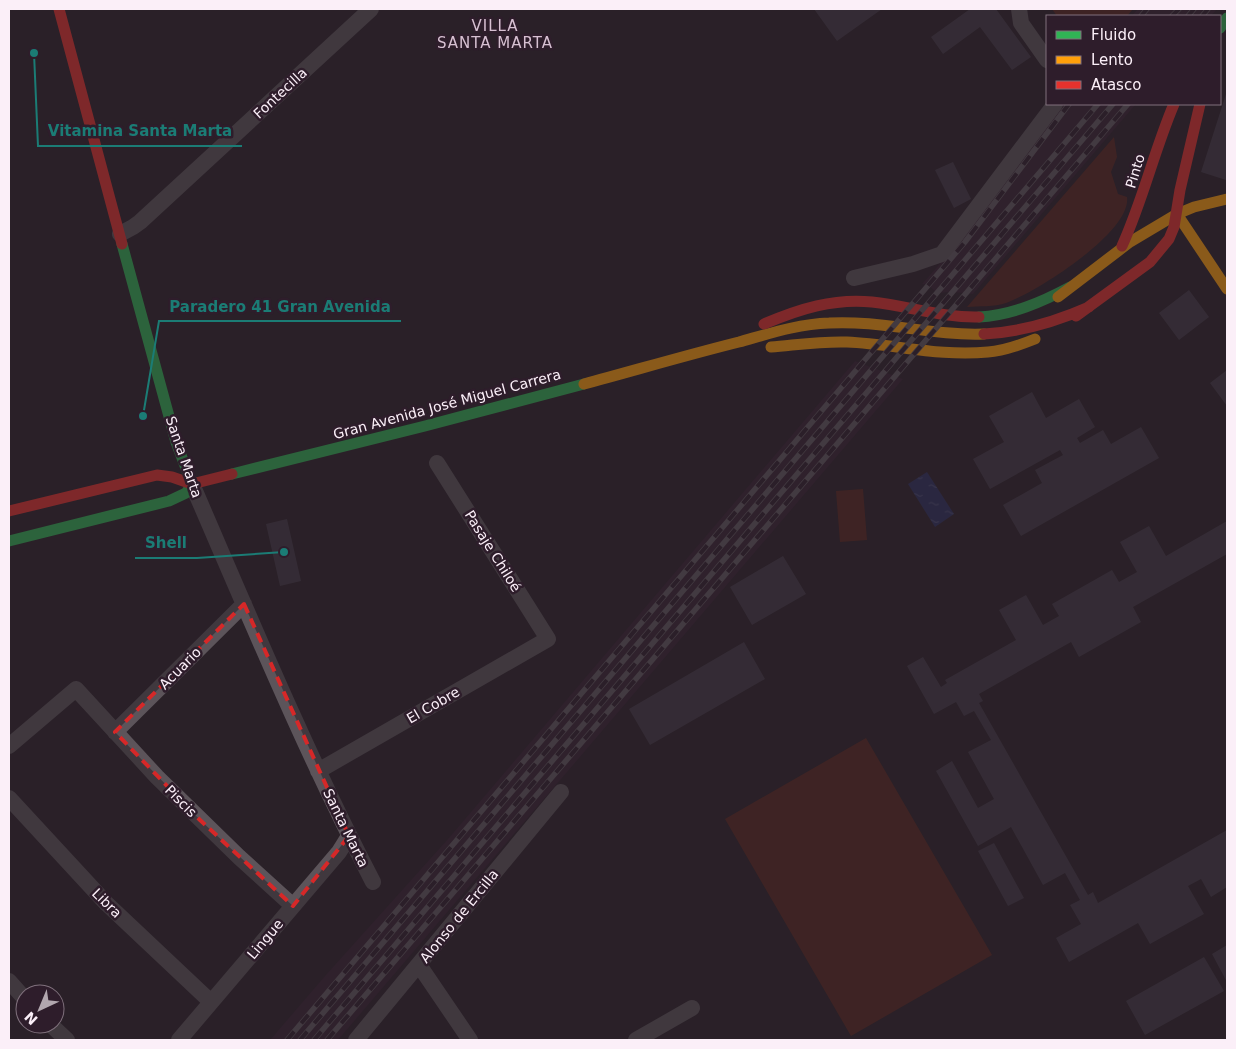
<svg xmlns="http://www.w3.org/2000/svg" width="1236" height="1049" font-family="'DejaVu Sans',sans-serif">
<defs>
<pattern id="water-ripples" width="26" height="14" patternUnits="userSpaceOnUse" patternTransform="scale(1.25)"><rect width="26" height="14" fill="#2a2f5d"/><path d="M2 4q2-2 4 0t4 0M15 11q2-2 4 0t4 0" fill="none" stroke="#4a4d75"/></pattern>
</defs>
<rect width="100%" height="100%" fill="#2a2128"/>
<path fill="#362232" d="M1138 9H1217L1211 16H1131Z
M1062 104H1136L973 294 952 292 937 293 928 285 922 284 945 258Z
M855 361 903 379 338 1040H270L325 976 448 839Z"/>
<path fill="#58271f" d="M1052 9H1133L1127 16H1057Z
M1114 137 1117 157 1111 172 1118 194 1127 197C1132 232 1035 293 1006 303 994 307 979 306 967 307Z
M863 489 867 540 840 542 836 491Z
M866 738 992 955 851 1036 725 819Z"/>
<path fill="url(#water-ripples)" d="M927 472 954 514 935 527 908 484Z"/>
<path fill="#423946" d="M814 9H882L837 41Z
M970 9H996L1031 57 1012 70 980 27 943 54 931 37Z
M1227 91V177L1226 180 1201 172Z
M953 162 971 199 954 208 935 170Z
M1189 290 1209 317 1179 340 1159 313Z
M1227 370V406L1210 383Z
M1032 392 1046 418 1079 399 1095 427 1077 438 1080 443 1103 430 1111 444 1141 427 1159 458 1021 536 1003 505 1042 483 1035 470 1063 455 1060 450 990 489 973 459 1004 442 989 416Z
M287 519 301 581 280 586 266 524Z
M1227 521V554L1133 607 1141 622 1079 657 1071 642 979 694 983 701 979 703 1088 895 1093 892 1098 903 1227 830V887L1211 897 1201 879 1188 886 1204 914 1150 944 1138 923 1069 962 1056 938 1081 924 1070 905 1080 900 1065 873 1043 885 1011 827 978 846 936 771 952 761 978 808 994 799 968 752 991 740 974 711 964 716 956 702 934 714 907 666 923 657 941 687 947 683 945 680 1016 640 999 610 1026 595 1043 625 1059 616 1052 604 1112 570 1119 582 1137 572 1120 542 1149 526 1166 556Z
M783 556 806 594 752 625 730 587Z
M744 642 765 679 650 745 629 709Z
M994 843 1024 898 1008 906 978 851Z
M1227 945V982L1212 954Z
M1204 957 1224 991 1145 1035 1126 1001Z"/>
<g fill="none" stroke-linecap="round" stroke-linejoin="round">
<path stroke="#5c545a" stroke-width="16" d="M1019 9 1021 23 1047 60
M120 234 133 227 140 222 371 9
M854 278 913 264 942 254 1055 104
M192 484C250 618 306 753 373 882
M115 732 244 604
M9 746 76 689 157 777 239 857 293 906
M318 771 548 639 437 463
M9 798 106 903 211 1002
M419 965 470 1040
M9 981 25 999
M50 1024 67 1040
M179 1040 339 852 349 836
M356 1040 561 792
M636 1040 692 1008"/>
<path stroke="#30b455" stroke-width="11" d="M1220 28 1227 18
M122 244 176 442 192 484
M979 317C1012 315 1042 302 1070 287
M232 474 425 426 584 384
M9 541 169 501 186 493 192 484"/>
<path stroke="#ff9f0a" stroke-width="11" d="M1227 199 1194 207 1177 214 1227 289
M1058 297 1130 242 1177 214
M771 347C796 345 822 341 847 342 894 344 940 357 988 352 1004 351 1020 345 1035 339
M584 384C636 370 687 355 739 342 768 334 798 324 829 323 881 320 932 336 984 334"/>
<path stroke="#e5322d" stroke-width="11" d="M59 9 122 244
M1122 246C1143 200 1154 151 1174 104
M1076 316 1150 262 1169 239 1174 227 1180 190 1200 104
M764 324C799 309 834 298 872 302 909 306 943 318 979 317
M984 334C1022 332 1055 322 1089 307
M9 511 157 475 172 477 192 484 232 474"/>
<defs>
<path id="rail" d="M1141 16 1147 9
M1172 16 1179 9
M1188 16 1194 9
M1202 16 1208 9
M287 1040 965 242 1069 104
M300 1040 1098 104
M314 1040 1113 104
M327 1040 1128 104"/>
</defs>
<use href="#rail" stroke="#615a5f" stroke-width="5.5"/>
<use href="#rail" stroke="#2e1d2b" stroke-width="4" stroke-dasharray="11" stroke-linecap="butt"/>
</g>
<path d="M0 0H1236V1049H0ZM244 604 349 836 293 906 200 820 115 732Z" fill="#2a2128" fill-opacity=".55" fill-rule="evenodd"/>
<path fill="none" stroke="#d62828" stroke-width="4" stroke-dasharray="10 6" stroke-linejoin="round" d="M244 604 349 836 293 906 200 820 115 732Z"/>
<g text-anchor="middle" stroke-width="5" stroke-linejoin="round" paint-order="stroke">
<g font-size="14" fill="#fbeff8" stroke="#2e1d2b">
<text transform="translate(280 93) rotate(-43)" y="5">Fontecilla</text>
<text transform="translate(1135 171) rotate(-73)" y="5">Pinto</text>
<text transform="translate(447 404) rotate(-15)" y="5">Gran Avenida José Miguel Carrera</text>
<text transform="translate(184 457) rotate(71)" y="5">Santa Marta</text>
<text transform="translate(493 551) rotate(58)" y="5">Pasaje Chiloé</text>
<text transform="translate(180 668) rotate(-45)" y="5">Acuario</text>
<text transform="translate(433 705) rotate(-30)" y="5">El Cobre</text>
<text transform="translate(181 801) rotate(45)" y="5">Piscis</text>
<text transform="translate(346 828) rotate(64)" y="5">Santa Marta</text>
<text transform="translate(107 903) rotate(45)" y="5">Libra</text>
<text transform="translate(459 916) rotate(-51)" y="5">Alonso de Ercilla</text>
<text transform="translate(265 939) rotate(-50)" y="5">Lingue</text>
</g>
<g font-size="15" letter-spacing="1" fill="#d7c0d2" stroke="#2e1d2b">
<text x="495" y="31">VILLA<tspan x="495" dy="17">SANTA MARTA</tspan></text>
</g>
</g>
<path fill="none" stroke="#1b7c75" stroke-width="2" d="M34 53L38 146H242M143 416L159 321H401M284 552L197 558H135"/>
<g fill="#1b7c75" stroke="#2e1d2b" stroke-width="2">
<circle cx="34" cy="53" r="5"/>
<circle cx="143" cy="416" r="5"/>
<circle cx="284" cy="552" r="5"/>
</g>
<g font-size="15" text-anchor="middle" font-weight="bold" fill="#1b7c75" stroke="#2e1d2b" stroke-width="5" stroke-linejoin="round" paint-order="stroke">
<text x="140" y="136">Vitamina Santa Marta</text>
<text x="280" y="312">Paradero 41 Gran Avenida</text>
<text x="166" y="548">Shell</text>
</g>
<rect width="1236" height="1049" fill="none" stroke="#fbeff8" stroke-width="20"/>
<rect x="1046" y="15" width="175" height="90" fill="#2e1d2b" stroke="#80717d"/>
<rect x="1056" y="31" width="25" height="8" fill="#30b455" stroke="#80717d"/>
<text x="1091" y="40" font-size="15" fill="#fbeff8">Fluido</text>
<rect x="1056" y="56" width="25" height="8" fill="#ff9f0a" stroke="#80717d"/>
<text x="1091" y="65" font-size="15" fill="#fbeff8">Lento</text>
<rect x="1056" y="81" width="25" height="8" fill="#e5322d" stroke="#80717d"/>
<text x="1091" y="90" font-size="15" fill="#fbeff8">Atasco</text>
<g transform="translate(40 1009) rotate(224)"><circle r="24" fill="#2e1d2b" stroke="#80717d"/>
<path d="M0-4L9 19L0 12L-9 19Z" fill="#b2a7af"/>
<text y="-8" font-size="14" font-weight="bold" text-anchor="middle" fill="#fbeff8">N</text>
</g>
</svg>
